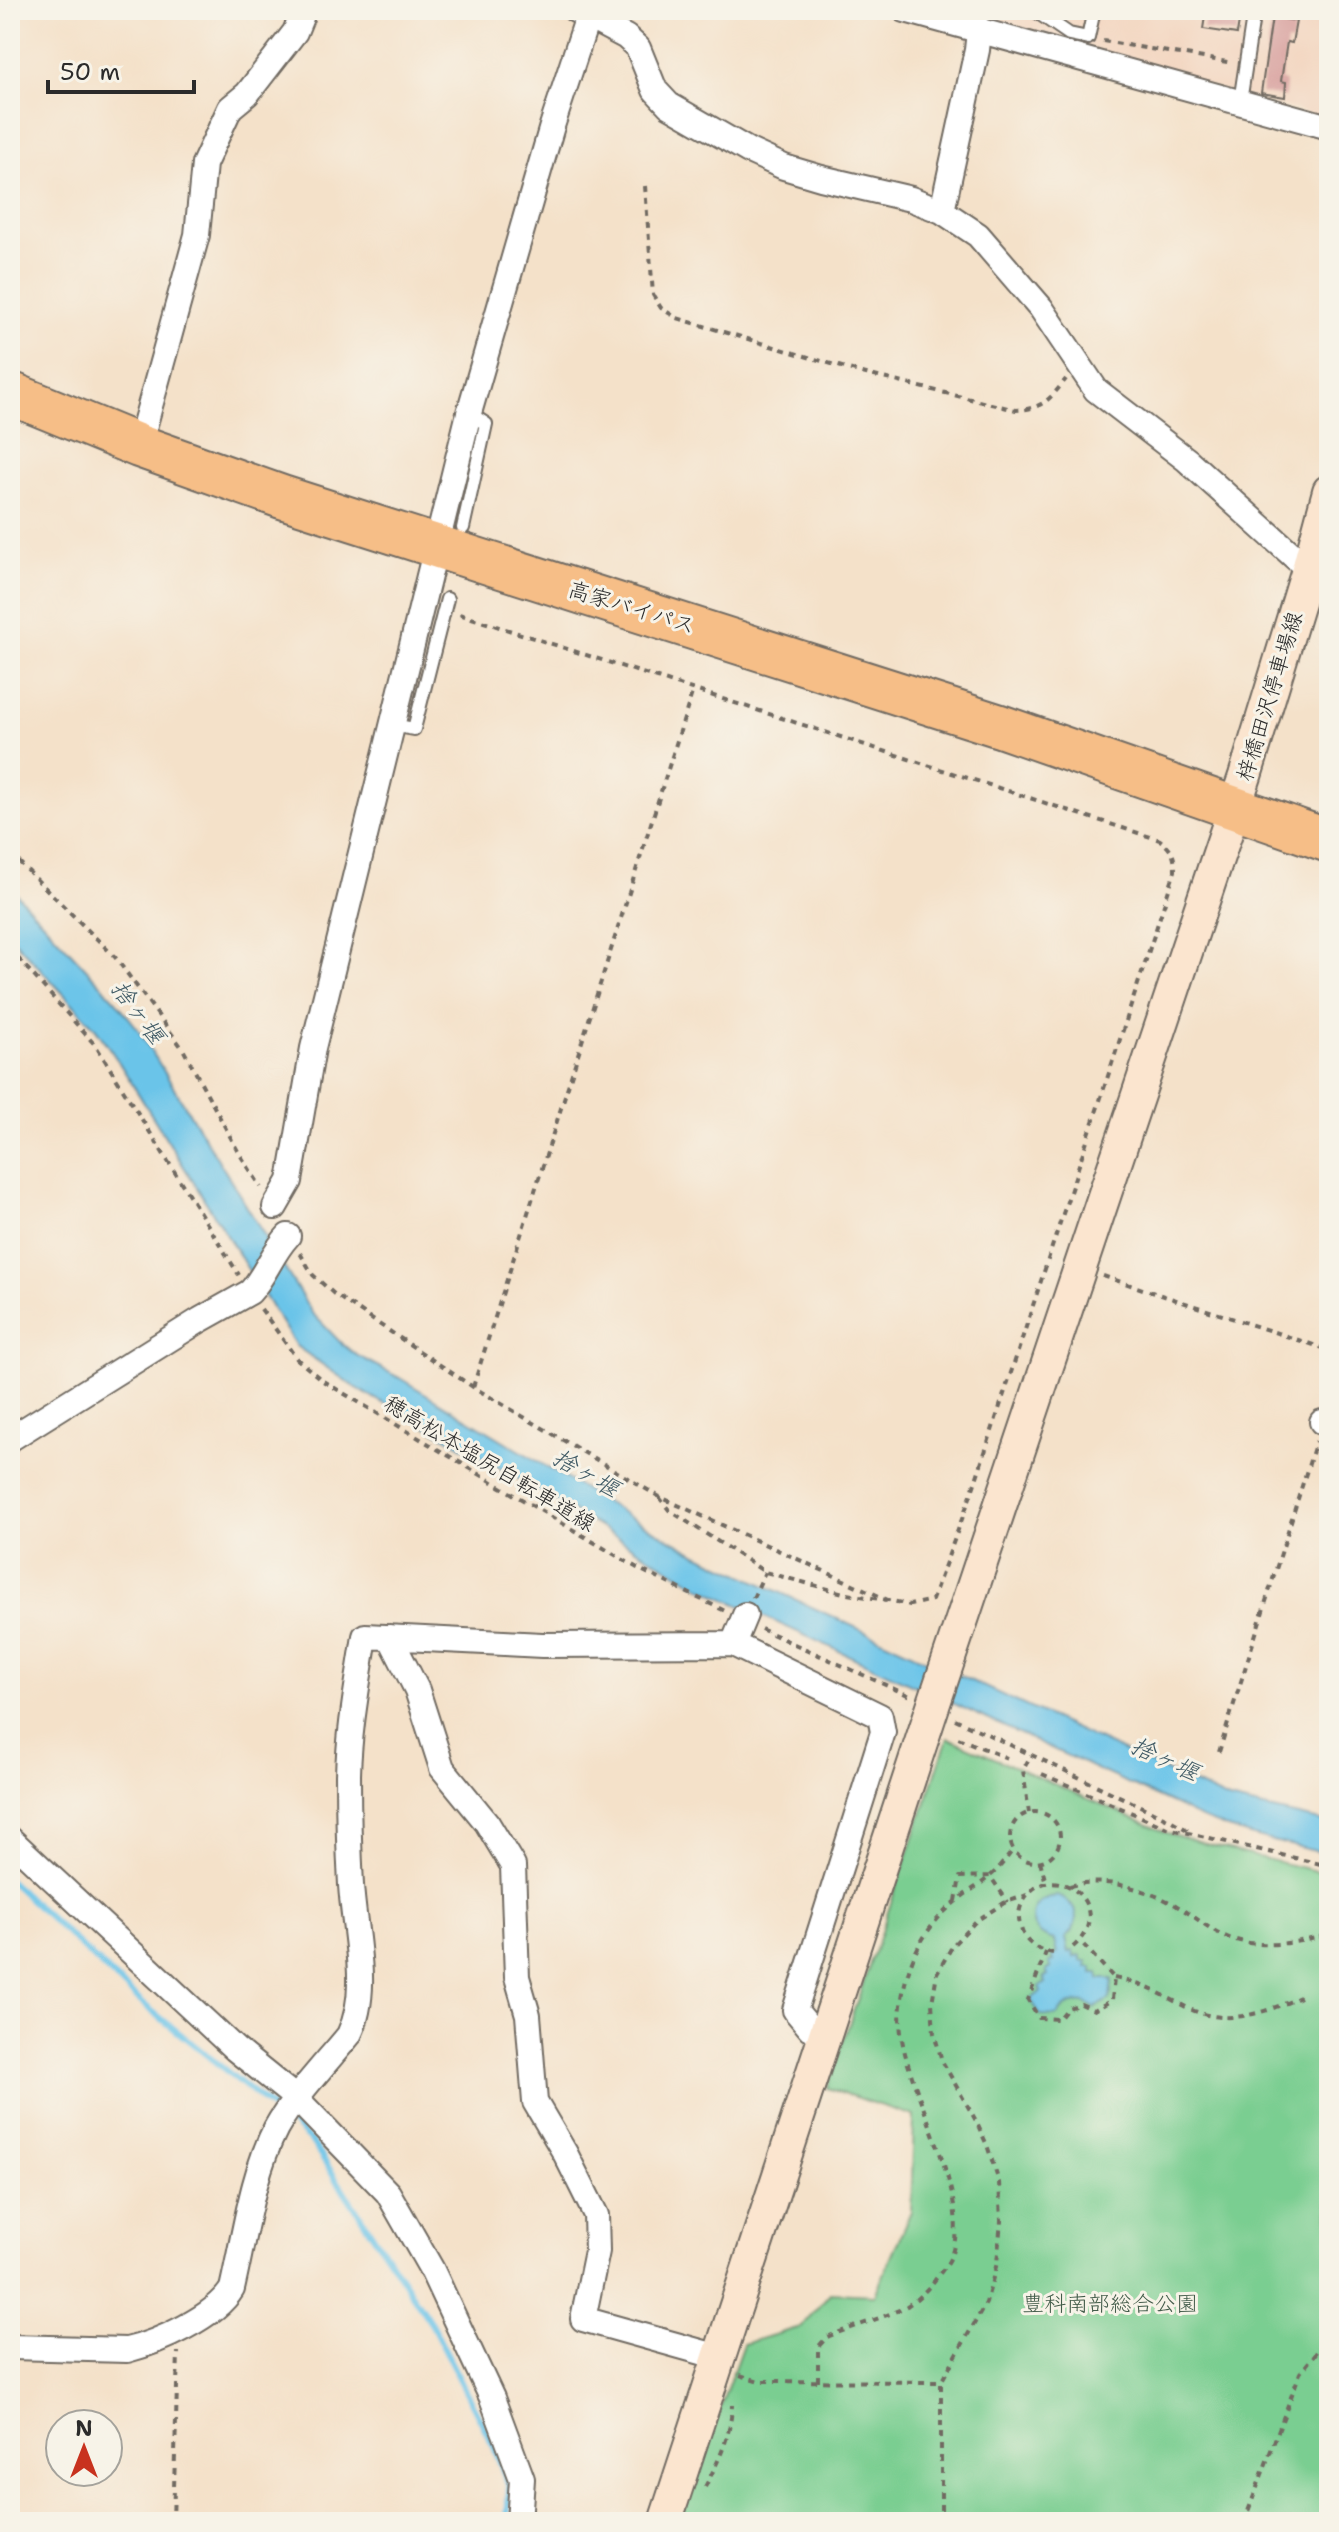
<svg xmlns="http://www.w3.org/2000/svg" width="1339" height="2532" font-family="'Shantell Sans','Klee One',sans-serif">
<rect width="100%" height="100%" fill="#f7f3e8"/>
<filter id="ink" filterUnits="userSpaceOnUse"><feTurbulence type="fractalNoise" baseFrequency=".0125" numOctaves="2"/><feDisplacementMap in="SourceGraphic" scale="16" xChannelSelector="R" yChannelSelector="G"/><feConvolveMatrix kernelMatrix="1 2 1 2 8 2 1 2 1" color-interpolation-filters="sRGB"/></filter>
<filter id="wash" filterUnits="userSpaceOnUse"><feTurbulence type="fractalNoise" baseFrequency=".006" numOctaves="4" result="noise"/><feDisplacementMap in="SourceGraphic" scale="32" xChannelSelector="R" yChannelSelector="G"/><feGaussianBlur stdDeviation="1.8" result="paint"/><feColorMatrix in="noise" values="0 0 0 0 0 0 0 0 0 0 0 0 0 0 0 0 0 1.4 0 .05"/><feComposite in="paint" operator="in"/></filter>
<g filter="url(#wash)">
<rect width="100%" height="100%" fill="#f4e1c9"/>
<path fill="#f3d4be" d="M935 10H1329V119Z"/>
<path fill="#7ace91" stroke="#527c5e" stroke-width="2" d="M948 1738 1167 1833 1220 1848 1329 1874V2522H679L743 2344 801 2327 830 2293 875 2295 911 2211 914 2116 827 2088Z"/>
<path fill="#6bc4e9" stroke="#4b788a" stroke-width="2" d="M10 887 116 1001 138 1029 312 1313 341 1343 356 1355 398 1377 630 1517 699 1555 1229 1800 1329 1823V1854C1276 1842 1223 1832 1175 1805L706 1590 471 1451 359 1390 296 1346 116 1058 96 1029 10 936Z
M1057 1896C1079 1903 1082 1925 1065 1938L1068 1952 1073 1951 1074 1957 1081 1956V1961H1087V1967H1092V1973H1099V1979H1112L1110 1999 1095 2008C1081 1998 1066 2002 1057 2016L1041 2015 1030 1999 1041 1992 1039 1987 1046 1983 1044 1977 1048 1975 1046 1970 1051 1968 1049 1963 1054 1961 1052 1956 1057 1954 1054 1940C1024 1933 1025 1898 1057 1896Z"/>
<g fill="none" stroke-linecap="round" stroke-linejoin="round">
<path stroke="#6bc4e9" stroke-width="6" d="M10 1881 141 2002 277 2112
M290 2122 312 2142 432 2325 494 2447 509 2487 507 2522"/>
</g>
<g id="blocks">
<path fill="#d59997" d="M1206 10H1241L1237 34 1203 29Z
M1272 17 1296 21 1292 43 1287 42 1281 81 1286 82 1285 97 1261 93Z"/>
</g>
</g>
<g filter="url(#ink)">
<use href="#blocks" fill-opacity="0" stroke="#716b62" stroke-width="2"/>
<g fill="none" stroke-linecap="round" stroke-linejoin="round">
<defs>
<path id="lane" d="M1034 10 1069 34 1088 38 1094 10
M979 31 982 10
M1240 102 1254 10
M463 528 486 424 469 413
M392 725 414 729 447 599"/>
<path id="street" d="M575 10 626 37 638 48 655 90 669 105 749 151 784 167 821 178 911 199 942 211 978 235 1041 308 1096 390 1187 460 1329 588
M905 10 1329 127
M942 211 977 50 979 31
M139 446 197 235 204 164 230 108 247 94 295 32 304 10
M275 1207 290 1181 313 1048 469 413 552 126 590 10
M1322 1422 1329 1424
M10 1439 200 1320 250 1292C265 1276 272 1253 288 1236
M390 1637 417 1690 442 1768 487 1823 513 1866 517 1977 528 2015 535 2102 565 2153 596 2215 597 2251 583 2319 719 2357
M733 1644 745 1615
M10 1839 235 2049 297 2099 388 2193 432 2270 492 2398 522 2479 519 2522
M10 2347 127 2350C159 2342 215 2317 232 2289 244 2238 252 2174 276 2128 292 2099 327 2062 349 2035 371 1990 354 1934 351 1885 349 1849 348 1812 348 1775 349 1729 358 1683 365 1636L542 1645 733 1644 880 1716 883 1732 795 2010 810 2028 825 2036"/>
<path id="secondary" d="M665 2522 934 1703 1245 776 1308 570 1329 491"/>
<path id="highway" d="M10 393 139 446 282 497 1000 726 1329 841"/>
</defs>
<use href="#lane" stroke="#716b62" stroke-width="16"/>
<use href="#street" stroke="#716b62" stroke-width="28"/>
<use href="#secondary" stroke="#716b62" stroke-width="36"/>
<use href="#highway" stroke="#716b62" stroke-width="46"/>
<path stroke="#716b62" stroke-width="4" stroke-dasharray="6 6" stroke-linecap="butt" d="M1103 41 1233 63
M645 186 653 295 661 308 677 318 862 373 1016 410C1043 409 1050 399 1066 379
M10 853 115 957 183 1049 239 1153 261 1187
M10 949 96 1046 239 1275
M300 1253 313 1275 334 1294 473 1387 658 1496 888 1600 910 1605 932 1600 972 1492 1175 871C1175 855 1172 850 1160 840L459 614
M1103 1276 1329 1350
M261 1309 297 1359 323 1381 639 1569 725 1611
M473 1387 693 690
M659 1497 669 1510 765 1572 847 1594 886 1600
M753 1598 765 1572
M761 1629 910 1696
M955 1719 1172 1821 1189 1831
M958 1738 1007 1758
M1219 1752 1316 1441
M1042 1774 1167 1828 1329 1866
M1010 1837a25 25 0 1 1 50 0a25 25 0 1 1-50 0Z
M1029 1813 1023 1770 1031 1755
M1040 1861 1046 1883
M1070 1886C1103 1876 1147 1889 1177 1906 1198 1918 1213 1934 1236 1940 1266 1949 1299 1942 1329 1935
M956 1901 960 1877 990 1876 1008 1902
M1046 1952 1028 2000 1039 2018 1059 2019 1068 2008 1081 2004 1094 2010 1112 2000 1114 1978 1080 1941
M1053 1953C1038 1950 1025 1944 1021 1928 1017 1918 1019 1907 1025 1898 1053 1856 1119 1907 1073 1947
M1114 1978C1144 1984 1161 1994 1188 2008 1225 2027 1265 2013 1300 1997
M740 2375 759 2381 941 2382
M818 2381V2347L827 2337C853 2326 882 2319 907 2306 918 2299 930 2287 938 2276 942 2270 949 2263 951 2256 973 2198 912 2100 902 2039 897 2014 903 1985 912 1961 921 1937 939 1914 959 1899 969 1891 980 1885 989 1877 998 1870 1006 1859 1013 1850
M705 2487C719 2460 731 2436 732 2405
M173 2522 178 2352
M941 2522V2382L986 2303 997 2263 1001 2221 999 2182 987 2145 975 2119 942 2061 934 2033 932 2003 937 1973 953 1945 976 1921 1004 1903 1027 1895
M1244 2522 1300 2373 1329 2337"/>
<use href="#lane" stroke="#fff" stroke-width="12"/>
<use href="#street" stroke="#fff" stroke-width="24"/>
<use href="#secondary" stroke="#fbe5cf" stroke-width="32"/>
<use href="#highway" stroke="#f6be87" stroke-width="42"/>
</g>
</g>
<g text-anchor="middle" stroke-width="6" stroke-linejoin="round" paint-order="stroke">
<g font-size="22" fill="#2b2b2b" stroke="#f7f3e8">
<text transform="translate(632 607) rotate(17)" y="8">高家バイパス</text>
<text transform="translate(1269 696) rotate(-73)" y="8">梓橋田沢停車場線</text>
<text transform="translate(490 1463) rotate(31)" y="8">穂高松本塩尻自転車道線</text>
</g>
<g font-size="22" fill="#435c4a" stroke="#f7f3e8">
<text x="1110" y="2311">豊科南部総合公園</text>
</g>
<g font-size="24" font-style="italic" fill="#3e5964" stroke="#f7f3e8">
<text transform="translate(138 1012) rotate(53)" y="8">捨ヶ堰</text>
<text transform="translate(586 1473) rotate(30)" y="8">捨ヶ堰</text>
<text transform="translate(1165 1759) rotate(25)" y="8">捨ヶ堰</text>
</g>
</g>
<rect width="1339" height="2532" fill="none" stroke="#f7f3e8" stroke-width="40"/>
<g transform="translate(84 2448)"><circle r="38" fill="#f7f3e8" stroke="#a5a39c" stroke-width="2"/>
<path d="M0-6L14 30L0 20L-14 30Z" fill="#c8321e"/>
<text y="-12" font-size="22" font-weight="bold" text-anchor="middle" fill="#2b2b2b">N</text>
</g>
<path d="M48 80v12h146v-12" fill="none" stroke="#2b2b2b" stroke-width="4"/>
<text x="60" y="80" font-size="24" fill="#2b2b2b" stroke="#f7f3e8" stroke-width="6" paint-order="stroke">50 m</text>
</svg>
